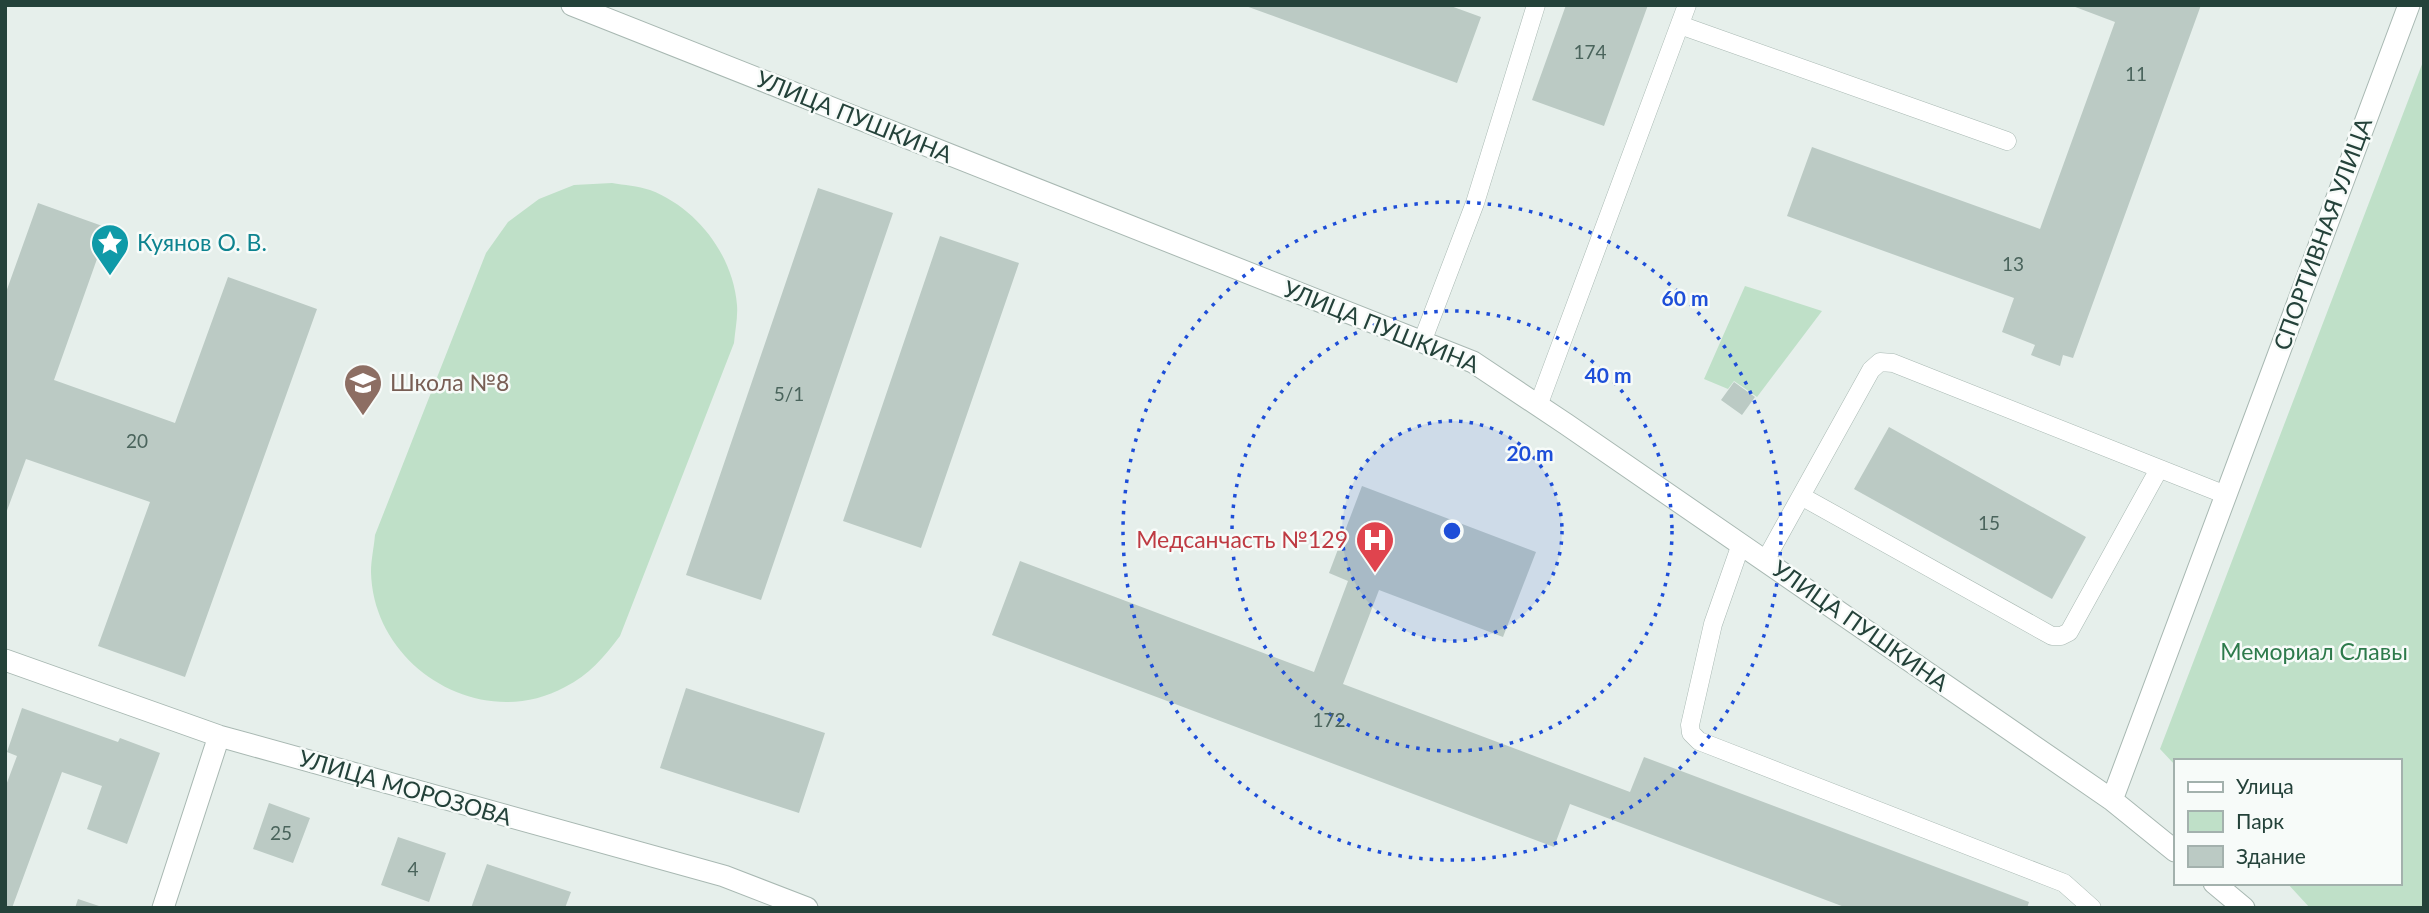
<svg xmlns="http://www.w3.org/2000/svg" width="2429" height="913" font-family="Lato,sans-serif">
<rect width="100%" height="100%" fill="#e6efeb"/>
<path fill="#bfe0c8" d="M2424 59V908H2310L2287 883H2399V761H2175V765L2160 749Z
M612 183C624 185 638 186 650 190 697 208 733 255 737 305 738 317 735 331 734 343L620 636C604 657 589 675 565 687 481 733 373 667 371 572 371 560 374 547 375 535L486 253 508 222 539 199 574 185Z
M1745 286 1822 311 1757 397 1734 381 1728 389 1704 379Z"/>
<path fill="#bbcac4" d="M1243 5H1448L1481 17 1457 83Z
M1566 5H1648L1604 126 1532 100Z
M2070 5H2201L2073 358 2063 355 2060 366 2031 355 2035 345 2002 332 2014 298 1787 216 1812 147 2040 229 2115 22Z
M818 188 893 213 761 600 686 575Z
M38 203 108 228 54 380 175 423 228 277 317 309 185 677 98 646 150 502 26 459 5 516V295Z
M940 236 1019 263 921 548 843 521Z
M1734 382 1755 397 1742 415 1721 400Z
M1889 427 2086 537 2052 599 1854 489Z
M1362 486 1536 552 1503 637 1379 590 1343 684 1630 792 1644 757 2029 902 2027 908H1847L1570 804 1554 847 992 635 1020 561 1314 672 1348 581 1329 573Z
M686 688 825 733 799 813 660 768Z
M22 708 118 742 120 738 160 753 127 844 87 829 102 786 62 772 12 908H5V788L17 756 7 752Z
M269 803 310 818 293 863 253 849Z
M398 837 446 853 429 902 381 885Z
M487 864 571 892 565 908H471Z
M78 899 102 907V908H75Z"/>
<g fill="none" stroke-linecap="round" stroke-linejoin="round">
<defs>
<path id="lane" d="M1680 25 2007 141
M1422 342 1475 203 1536 5
M1538 406 1687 5
M1801 496 1871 370 1880 362 1893 363 2226 495
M1741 544 1713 624 1690 725 1691 733 1699 741 2064 883 2092 908
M1765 561 1801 496 2052 636H2061L2069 632 2159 469"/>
<path id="street" d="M572 5 1473 362 1566 424 2112 800 2175 851
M5 660 219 736 724 876 807 908
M2112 800 2409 5
M2214 883 2244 908
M163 908 219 736"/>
</defs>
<use href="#lane" stroke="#a8b8b2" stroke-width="19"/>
<use href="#street" stroke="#a8b8b2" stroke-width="23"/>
<use href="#lane" stroke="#fff" stroke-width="18"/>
<use href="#street" stroke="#fff" stroke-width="21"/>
</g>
<circle cx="1452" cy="531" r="110" fill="#1d4ed8" fill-opacity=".12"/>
<g fill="none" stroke="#1d4ed8" stroke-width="3.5" stroke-dasharray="3.5 7">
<circle cx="1452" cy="531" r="110"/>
<circle cx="1452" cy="531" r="220"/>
<circle cx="1452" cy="531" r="329"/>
</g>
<defs>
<symbol id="sight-pin" viewBox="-11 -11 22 30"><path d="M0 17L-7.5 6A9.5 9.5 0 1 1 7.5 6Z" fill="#0f9aa8" stroke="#f7fbf9"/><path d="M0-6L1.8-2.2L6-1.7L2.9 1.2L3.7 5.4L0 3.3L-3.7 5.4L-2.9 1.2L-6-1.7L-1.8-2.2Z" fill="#fff"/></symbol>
<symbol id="school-pin" viewBox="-11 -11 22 30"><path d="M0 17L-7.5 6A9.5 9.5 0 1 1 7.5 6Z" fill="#8d6e63" stroke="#f7fbf9"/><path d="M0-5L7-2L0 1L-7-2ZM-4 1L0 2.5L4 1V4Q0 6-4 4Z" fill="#fff"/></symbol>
<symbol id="hospital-pin" viewBox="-11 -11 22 30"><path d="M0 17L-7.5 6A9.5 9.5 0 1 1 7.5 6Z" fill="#e0444e" stroke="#f7fbf9"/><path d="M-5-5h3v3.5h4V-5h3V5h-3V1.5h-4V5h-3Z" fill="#fff"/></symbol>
</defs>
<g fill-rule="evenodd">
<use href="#sight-pin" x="88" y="221" width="44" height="60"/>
<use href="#school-pin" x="341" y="361" width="44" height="60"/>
<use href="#hospital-pin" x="1353" y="518" width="44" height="60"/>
</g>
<g text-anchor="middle" stroke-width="5" stroke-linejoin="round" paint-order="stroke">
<g font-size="19" fill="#4a645c">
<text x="1590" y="59">174</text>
<text x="2136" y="81">11</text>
<text x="2013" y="271">13</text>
<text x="789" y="401">5/1</text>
<text x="137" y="448">20</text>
<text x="1989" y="530">15</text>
<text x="1329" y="727">172</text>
<text x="281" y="840">25</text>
<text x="413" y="876">4</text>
</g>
<g font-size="23" fill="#24423a" stroke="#f7fbf9">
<text transform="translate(854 117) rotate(22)" y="8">УЛИЦА ПУШКИНА</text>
<text transform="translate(2323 234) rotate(-70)" y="8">СПОРТИВНАЯ УЛИЦА</text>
<text transform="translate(1381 327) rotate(22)" y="8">УЛИЦА ПУШКИНА</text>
<text transform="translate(1860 626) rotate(35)" y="8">УЛИЦА ПУШКИНА</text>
<text transform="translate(405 788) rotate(16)" y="8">УЛИЦА МОРОЗОВА</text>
</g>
<g font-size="23" fill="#0d838f" stroke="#f7fbf9" text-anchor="start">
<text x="137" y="251">Куянов О. В.</text>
</g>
<g font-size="23" fill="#785e54" stroke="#f7fbf9" text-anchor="start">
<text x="390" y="391">Школа №8</text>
</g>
<g font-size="23" fill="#be3a42" stroke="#f7fbf9" text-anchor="end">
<text x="1348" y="548">Медсанчасть №129</text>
</g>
<g font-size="23" fill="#2d7a4b" stroke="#f7fbf9">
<text x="2314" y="660">Мемориал Славы</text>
</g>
</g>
<circle cx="1452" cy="531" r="10" fill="#1d4ed8" stroke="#f7fbf9" stroke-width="3.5"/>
<g font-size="21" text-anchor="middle" font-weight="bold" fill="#1d4ed8" stroke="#f7fbf9" stroke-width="5" stroke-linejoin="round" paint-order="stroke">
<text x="1685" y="306">60 m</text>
<text x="1608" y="383">40 m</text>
<text x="1530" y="461">20 m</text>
</g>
<rect width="2429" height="913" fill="none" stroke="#24423a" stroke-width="14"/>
<rect x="2174" y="759" width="228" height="126" fill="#f7fbf9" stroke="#a3b1ad" stroke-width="2"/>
<rect x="2188" y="782" width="35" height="10" fill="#ffffff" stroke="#a3b1ad" stroke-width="2"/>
<text x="2236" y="794" font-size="21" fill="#24423a">Улица</text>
<rect x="2188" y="811" width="35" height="21" fill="#bfe0c8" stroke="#a3b1ad" stroke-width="2"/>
<text x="2236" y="829" font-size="21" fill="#24423a">Парк</text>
<rect x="2188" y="846" width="35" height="21" fill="#bbcac4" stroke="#a3b1ad" stroke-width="2"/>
<text x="2236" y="864" font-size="21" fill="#24423a">Здание</text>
</svg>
